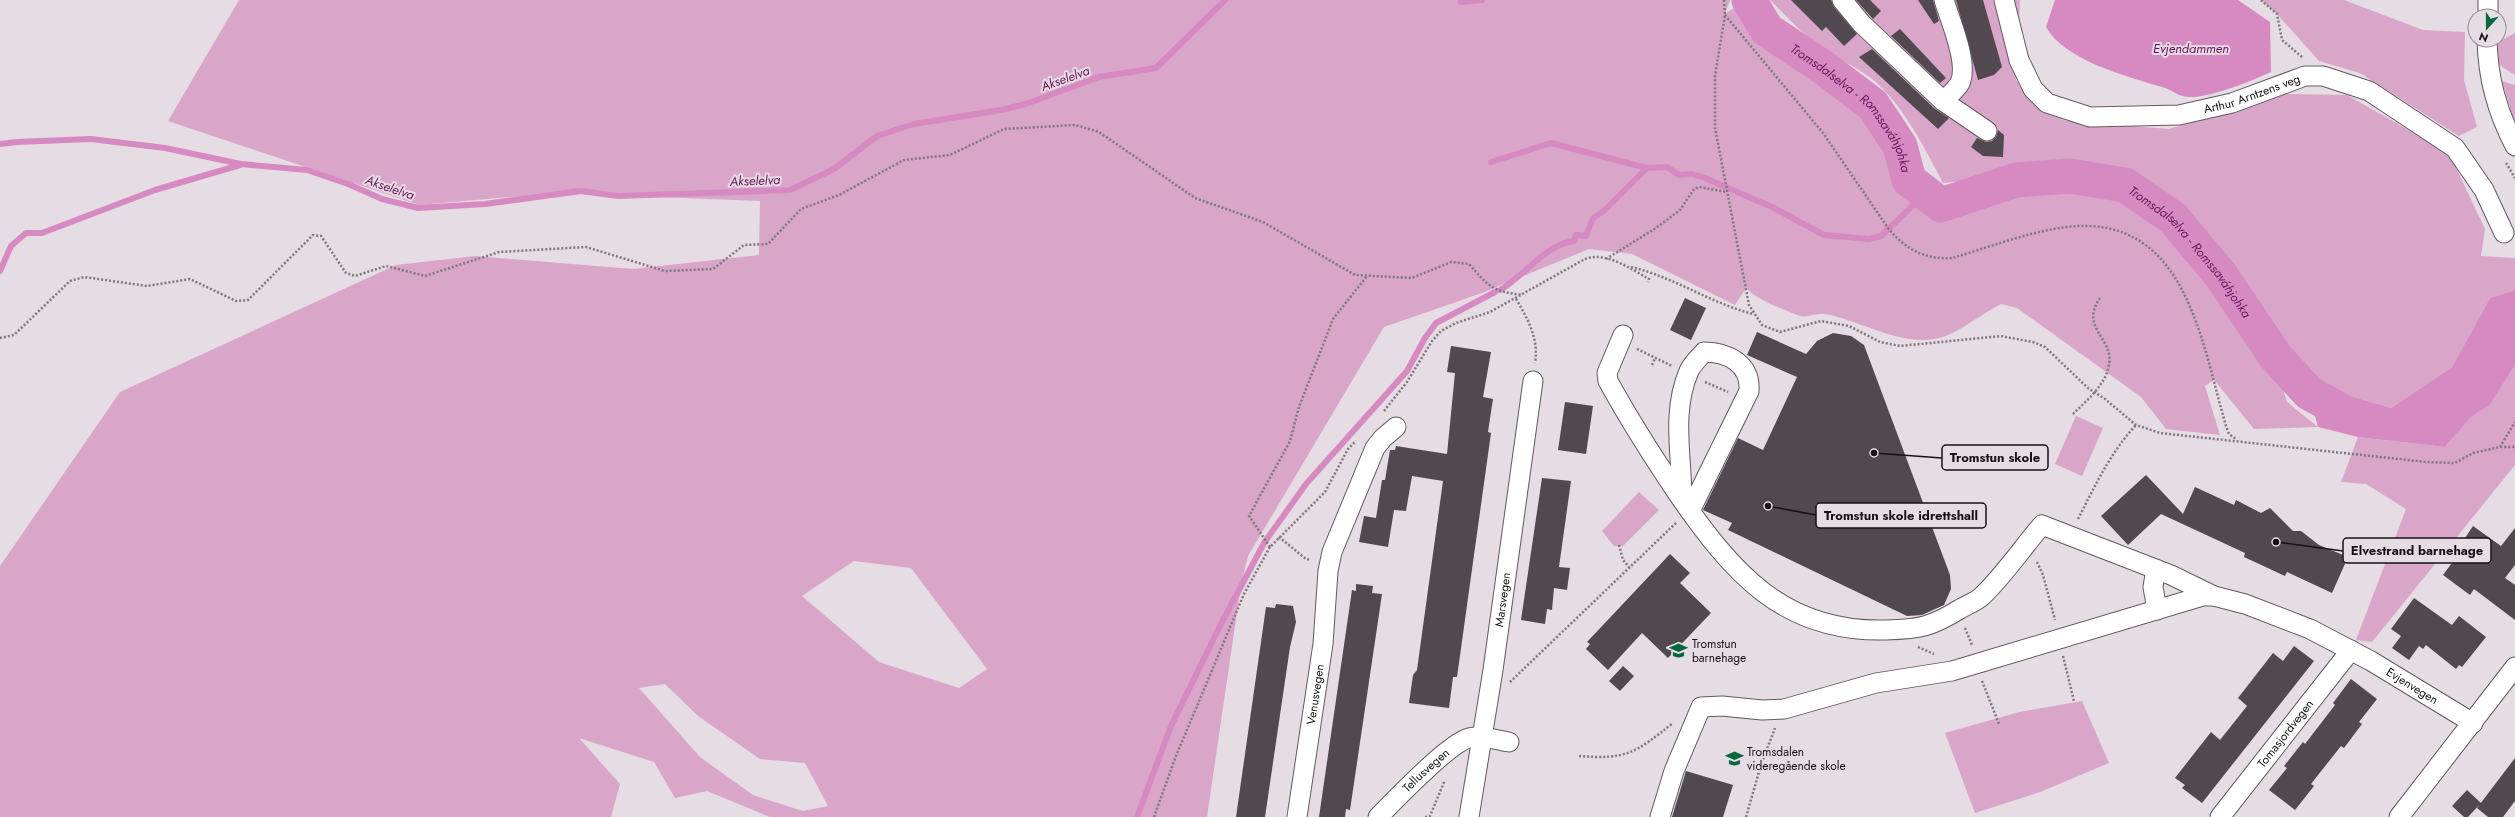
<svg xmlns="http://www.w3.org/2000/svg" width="2515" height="817" font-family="Jost,sans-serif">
<rect width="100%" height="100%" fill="#e6dce3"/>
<path fill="#d9a6ca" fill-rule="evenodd" d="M239 0H1730L1725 14 1746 0 1766 31 1871 107 1899 147 1908 181 1941 208 2015 183 2069 181 2122 187 2169 221 2217 274 2273 357 2287 402 2318 427 2254 429 2214 380 2205 386 2220 435 2166 429 2141 397 2017 308 2001 304C1985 312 1957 333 1943 337 1902 349 1862 320 1824 314 1816 313 1807 318 1800 316 1782 309 1759 301 1746 288L1735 305 1632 254 1589 249 1482 293 1384 327 1248 556 1241 585 1207 817H770L707 791 675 798 654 762 579 738 620 784 611 817H0V566L120 392 396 265 475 256 633 269 759 255 760 201 556 193 419 205 168 121ZM854 561 911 568 987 669 959 688 879 662 802 596ZM665 684 698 716 760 759 805 763 828 806 803 811 753 795 700 757 639 688Z
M1770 0H2020L2016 80 2044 113 2067 121 2169 129 2285 94 2347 95 2449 153 2485 229 2481 256 2515 258V290L2490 298 2452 367 2391 408 2310 384 2193 232 2127 182 2040 173 1943 183C1924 147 1903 104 1871 78 1858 68 1842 61 1829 53 1806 38 1789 19 1770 0Z
M2261 0H2344L2423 30 2465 32 2464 80 2477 127 2459 136 2360 73 2319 61 2277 14Z
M2515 33V75L2490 59 2487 48Z
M2502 81 2515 85V124Z
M2515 365V465L2372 642 2356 640 2406 509 2366 484 2341 482 2358 437 2445 447 2471 417 2490 405Z
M2076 416 2103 428 2082 476 2055 464Z
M1639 492 1659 510 1623 546H1614L1602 531Z
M2082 701 2109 763 2040 792 1975 813 1945 733 2019 712Z"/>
<path fill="#d68ac1" d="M2055 0H2238L2270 22 2271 72C2252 81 2214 96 2193 97 2176 97 2176 91 2162 87 2128 77 2064 60 2046 27Z
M2515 290V365L2490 405 2471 417 2445 447 2358 437 2318 427 2309 393 2310 384 2391 408 2452 367 2490 298Z"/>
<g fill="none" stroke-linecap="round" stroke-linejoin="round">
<path stroke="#d68ac1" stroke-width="6" d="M1461 2 1482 0
M0 144 17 142 91 139 165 148 241 164 307 170 348 184 382 199 418 208 485 204 581 191 618 196 790 190 834 169 877 136 914 124 1001 110 1026 104 1099 77 1156 68 1225 0
M1491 162 1551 143 1647 168 1667 167 1679 175 1692 174 1705 178 1772 207 1824 235 1869 239 1881 236 1926 193
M0 271 11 246 26 233H42L155 190 240 165
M1500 290C1525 276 1544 245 1574 241L1576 235 1586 236 1593 218 1605 210 1647 168
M1137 817 1171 726 1220 626 1264 543 1306 484 1407 371 1425 338 1436 323 1495 292"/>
<path stroke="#d68ac1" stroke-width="35" id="s1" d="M1749 0 1767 30 1824 68 1873 105 1900 146 1909 180 1941 205 2016 180 2070 176 2125 185 2173 218 2220 274 2276 357 2309 393 2351 416"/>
</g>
<path fill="#51494f" d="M1791 0H1831L1834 7 1857 34 1844 46 1826 27 1822 31Z
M1856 0H1870L1881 11 1873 19Z
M1918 0H1933L1939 21 1934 24Z
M1956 0H1983L2002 67 1994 75 1978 80Z
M1900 29 1946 78 1940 83 1891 36Z
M1872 49 1935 109 1949 118 1938 129 1859 57Z
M1998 130 2004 135 2003 157 1983 156 1971 147 1977 138 1986 142 1992 141 1996 137Z
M1685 298 1706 308 1691 340 1670 330Z
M1757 332 1806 354 1817 341 1833 333 1851 336 1864 345 1950 575 1951 589 1944 605 1922 615 1907 616 1728 530 1732 523 1703 510 1738 438 1763 450 1797 377 1747 355Z
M1451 346 1491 352 1483 397 1493 399 1488 432 1491 433 1457 677H1453L1449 708 1409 703 1413 675 1417 670 1443 481 1412 476 1406 511 1394 510 1388 547 1359 542 1364 516 1376 518 1382 480H1385L1390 450H1395L1396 446 1447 454 1455 373 1447 372Z
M1565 402 1593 406 1586 454 1558 450Z
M2146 475 2183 514 2195 487 2234 505 2236 500 2261 513 2270 508 2293 531H2301L2319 545 2348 557 2332 593 2287 572 2285 576 2244 557 2245 553 2161 514 2128 545 2101 516Z
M1542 478 1571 481 1559 567 1570 568 1567 590 1554 588 1552 610 1547 609 1545 624 1521 620Z
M2473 526 2501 546 2515 528V565L2505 578 2515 585V620L2474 589 2470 595 2443 575 2468 541 2465 538Z
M1670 554 1690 573 1680 583 1711 613 1668 658 1642 633 1608 670 1586 649 1590 644 1587 642Z
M1356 584 1373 586 1372 593 1382 594 1350 810 1346 809 1345 817H1319L1352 590 1356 591Z
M2414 598 2452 625 2459 616 2486 637 2462 667 2459 665 2456 669 2426 645 2423 649 2419 646 2409 660 2392 648 2401 636 2391 629Z
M1276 604 1293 606 1296 622 1290 647 1265 817H1236L1266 607 1275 608Z
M2294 646 2314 661 2202 803 2182 788 2185 785 2175 778 2211 732 2220 740 2247 706 2238 698 2273 653 2283 661Z
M1623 666 1634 676 1620 691 1609 681Z
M2351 679 2377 699 2359 722 2362 724 2344 748 2341 746 2311 784 2314 786 2295 810 2269 790 2287 768 2284 766 2303 742 2305 744 2335 705 2333 703Z
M2515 758V801L2503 817H2488L2477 808Z
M1686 771 1733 785 1723 817H1672Z
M2467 790 2481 803 2468 817H2464L2452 806Z"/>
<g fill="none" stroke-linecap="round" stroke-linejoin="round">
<defs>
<g id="minor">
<path d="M1842 0 1861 23 1943 101C1948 96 1956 90 1960 83 1969 63 1950 20 1944 0"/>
<path id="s2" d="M2004 0 2019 60 2033 89 2047 103 2090 117 2179 115 2232 103 2305 76H2323L2369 91 2455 148 2484 190 2504 233"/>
<path d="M2488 16V0"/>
<path d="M2487 40C2488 79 2497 111 2515 146"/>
<path d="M1943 101 1987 131"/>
<path d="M1623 335 1607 373 1608 381C1629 419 1653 457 1678 494 1732 572 1783 633 1886 630 1920 629 1931 627 1960 609 1967 605 1975 602 1981 597 2001 579 2023 547 2042 525L2171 575 2214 596"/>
<path d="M1682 499C1682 457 1671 412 1689 371 1692 364 1699 358 1704 352 1728 352 1751 364 1749 391L1690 511"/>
<path d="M2156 569 2153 587 2157 610"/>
<path id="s3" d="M1297 817 1323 644 1328 571 1332 552 1375 448 1383 438 1396 427"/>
<path id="s4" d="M1378 817C1395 800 1449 743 1469 738 1482 735 1497 740 1509 742"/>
<path id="s5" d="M1469 817 1493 670 1533 381"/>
<path id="s6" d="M1660 817 1674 771 1701 707 1722 706 1762 710 1784 709 1876 683 1952 671 2203 596H2214L2245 604 2310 629 2371 661 2473 723"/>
<path id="s7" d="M2220 817 2351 650"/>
<path d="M2399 817 2515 667"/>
</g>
</defs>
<use href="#minor" stroke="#62595f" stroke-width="21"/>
<path stroke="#7d767b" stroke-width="2.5" stroke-dasharray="2 2" stroke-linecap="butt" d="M1724 0 1725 15 1715 76V128L1749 305 1762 325 1780 332 1821 321 1849 326 1880 342 1900 346 2001 336 2033 342 2045 347 2088 388 2105 399 2136 425 2160 433 2426 462 2455 463 2473 453 2500 447H2515
M2261 0 2277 14 2282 40 2302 57
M1725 15 1823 133 1888 228C1905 249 1925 260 1952 258 1987 248 2031 231 2067 227 2186 213 2201 341 2226 426L2229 434 2236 439
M2506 163 2515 178
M1606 259 1656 228 1680 210 1694 189 1699 187 1727 192
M1631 267C1674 277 1710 303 1753 314
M1516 299C1528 319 1539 339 1535 363
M0 338 14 335 70 281 84 277 147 286 190 279 236 301 248 300 313 235 321 236 346 273 355 276 386 266 425 276 499 252 586 247 665 271 713 269 744 245 768 244 801 209 839 195 904 160 950 155 1004 129 1075 125 1099 132 1195 198 1263 222 1355 275 1412 278 1451 262 1469 264C1489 287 1492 291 1522 295
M1637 349 1672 366
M1652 365 1655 358
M1705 382 1728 392
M1384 411 1407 382 1432 341 1441 331 1456 323 1490 312 1585 259C1606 251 1631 269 1649 279L1648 282
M2073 414C2087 400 2105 386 2109 365 2114 337 2079 329 2100 298
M2500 447 2515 422
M2078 519C2095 486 2110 453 2136 425
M1279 537 1306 559 1311 560
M1619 545 1623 560 1629 567
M1270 547 1249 516 1290 441 1299 407 1333 319 1367 276
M2037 562 2043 575 2055 620
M1965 628 1972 645
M1918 647 1934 654
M2063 656 2074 701
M1982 681 1999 724
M1510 682 1676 523
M1579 756C1628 760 1636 752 1673 723
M1154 817 1176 756 1244 594 1270 547 1325 492 1348 449 1356 441
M1425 817 1430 816 1445 780
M1746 817 1761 765 1775 728"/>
<use href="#minor" stroke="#fff" stroke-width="19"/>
</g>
<defs>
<symbol id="school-bare" viewBox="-9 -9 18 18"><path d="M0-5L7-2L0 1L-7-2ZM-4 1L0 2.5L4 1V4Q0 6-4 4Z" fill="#00693f" stroke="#e6dce3" stroke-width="2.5" paint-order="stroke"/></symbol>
</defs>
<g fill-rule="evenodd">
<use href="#school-bare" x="1666" y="638" width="25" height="25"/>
<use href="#school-bare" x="1722" y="746" width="25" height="25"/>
</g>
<g text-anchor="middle" stroke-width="4" stroke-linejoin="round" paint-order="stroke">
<g font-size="12" fill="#161214" stroke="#e6dce3">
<text dy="4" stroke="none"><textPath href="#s2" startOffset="324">Arthur Arntzens veg</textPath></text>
<text dy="4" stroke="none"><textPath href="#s5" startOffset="220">Marsvegen</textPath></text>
<text dy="4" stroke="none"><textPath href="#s6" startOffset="865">Evjenvegen</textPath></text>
<text dy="4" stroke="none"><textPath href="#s3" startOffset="124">Venusvegen</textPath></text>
<text dy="4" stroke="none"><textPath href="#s7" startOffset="106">Tomasjordvegen</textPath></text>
<text dy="4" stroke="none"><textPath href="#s4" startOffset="67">Tellusvegen</textPath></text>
</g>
<g font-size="12" fill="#161214" stroke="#e6dce3" text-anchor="start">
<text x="1692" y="648">Tromstun<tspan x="1692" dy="14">barnehage</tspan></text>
<text x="1747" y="756">Tromsdalen<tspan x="1747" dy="14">videregående skole</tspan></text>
</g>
<g font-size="13" font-style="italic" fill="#6d135b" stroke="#e6dce3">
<text x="2191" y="53">Evjendammen</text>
<text transform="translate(1065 78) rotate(-20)" y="5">Akselelva</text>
<text dy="5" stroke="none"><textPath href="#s1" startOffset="153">Tromsdalselva - Romssaváhjohka</textPath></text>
<text transform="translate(755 180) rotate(-2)" y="5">Akselelva</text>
<text transform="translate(390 187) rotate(19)" y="5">Akselelva</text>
<text dy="5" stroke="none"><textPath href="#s1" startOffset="573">Tromsdalselva - Romssaváhjohka</textPath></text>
</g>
</g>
<path fill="none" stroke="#161214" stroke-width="1.5" d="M1874 453L1942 458M1768 506L1816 515M2276 542L2343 551"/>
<g fill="#161214" stroke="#e6dce3" stroke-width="1.5">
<circle cx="1874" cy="453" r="4"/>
<circle cx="1768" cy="506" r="4"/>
<circle cx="2276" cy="542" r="4"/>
</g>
<g fill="#e6dce3" stroke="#161214" stroke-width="1.5">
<rect x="1942" y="445" width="106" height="25" rx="4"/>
<rect x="1816" y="503" width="170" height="25" rx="4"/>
<rect x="2343" y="538" width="148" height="25" rx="4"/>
</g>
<g font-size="13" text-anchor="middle" font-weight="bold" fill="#161214">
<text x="1995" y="462">Tromstun skole</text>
<text x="1901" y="520">Tromstun skole idrettshall</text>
<text x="2417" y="555">Elvestrand barnehage</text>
</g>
<g transform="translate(2487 28) rotate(201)"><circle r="19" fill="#e6dce3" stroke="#938b90"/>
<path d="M0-3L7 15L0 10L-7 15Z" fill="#00693f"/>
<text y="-6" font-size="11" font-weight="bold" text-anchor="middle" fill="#161214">N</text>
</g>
</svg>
